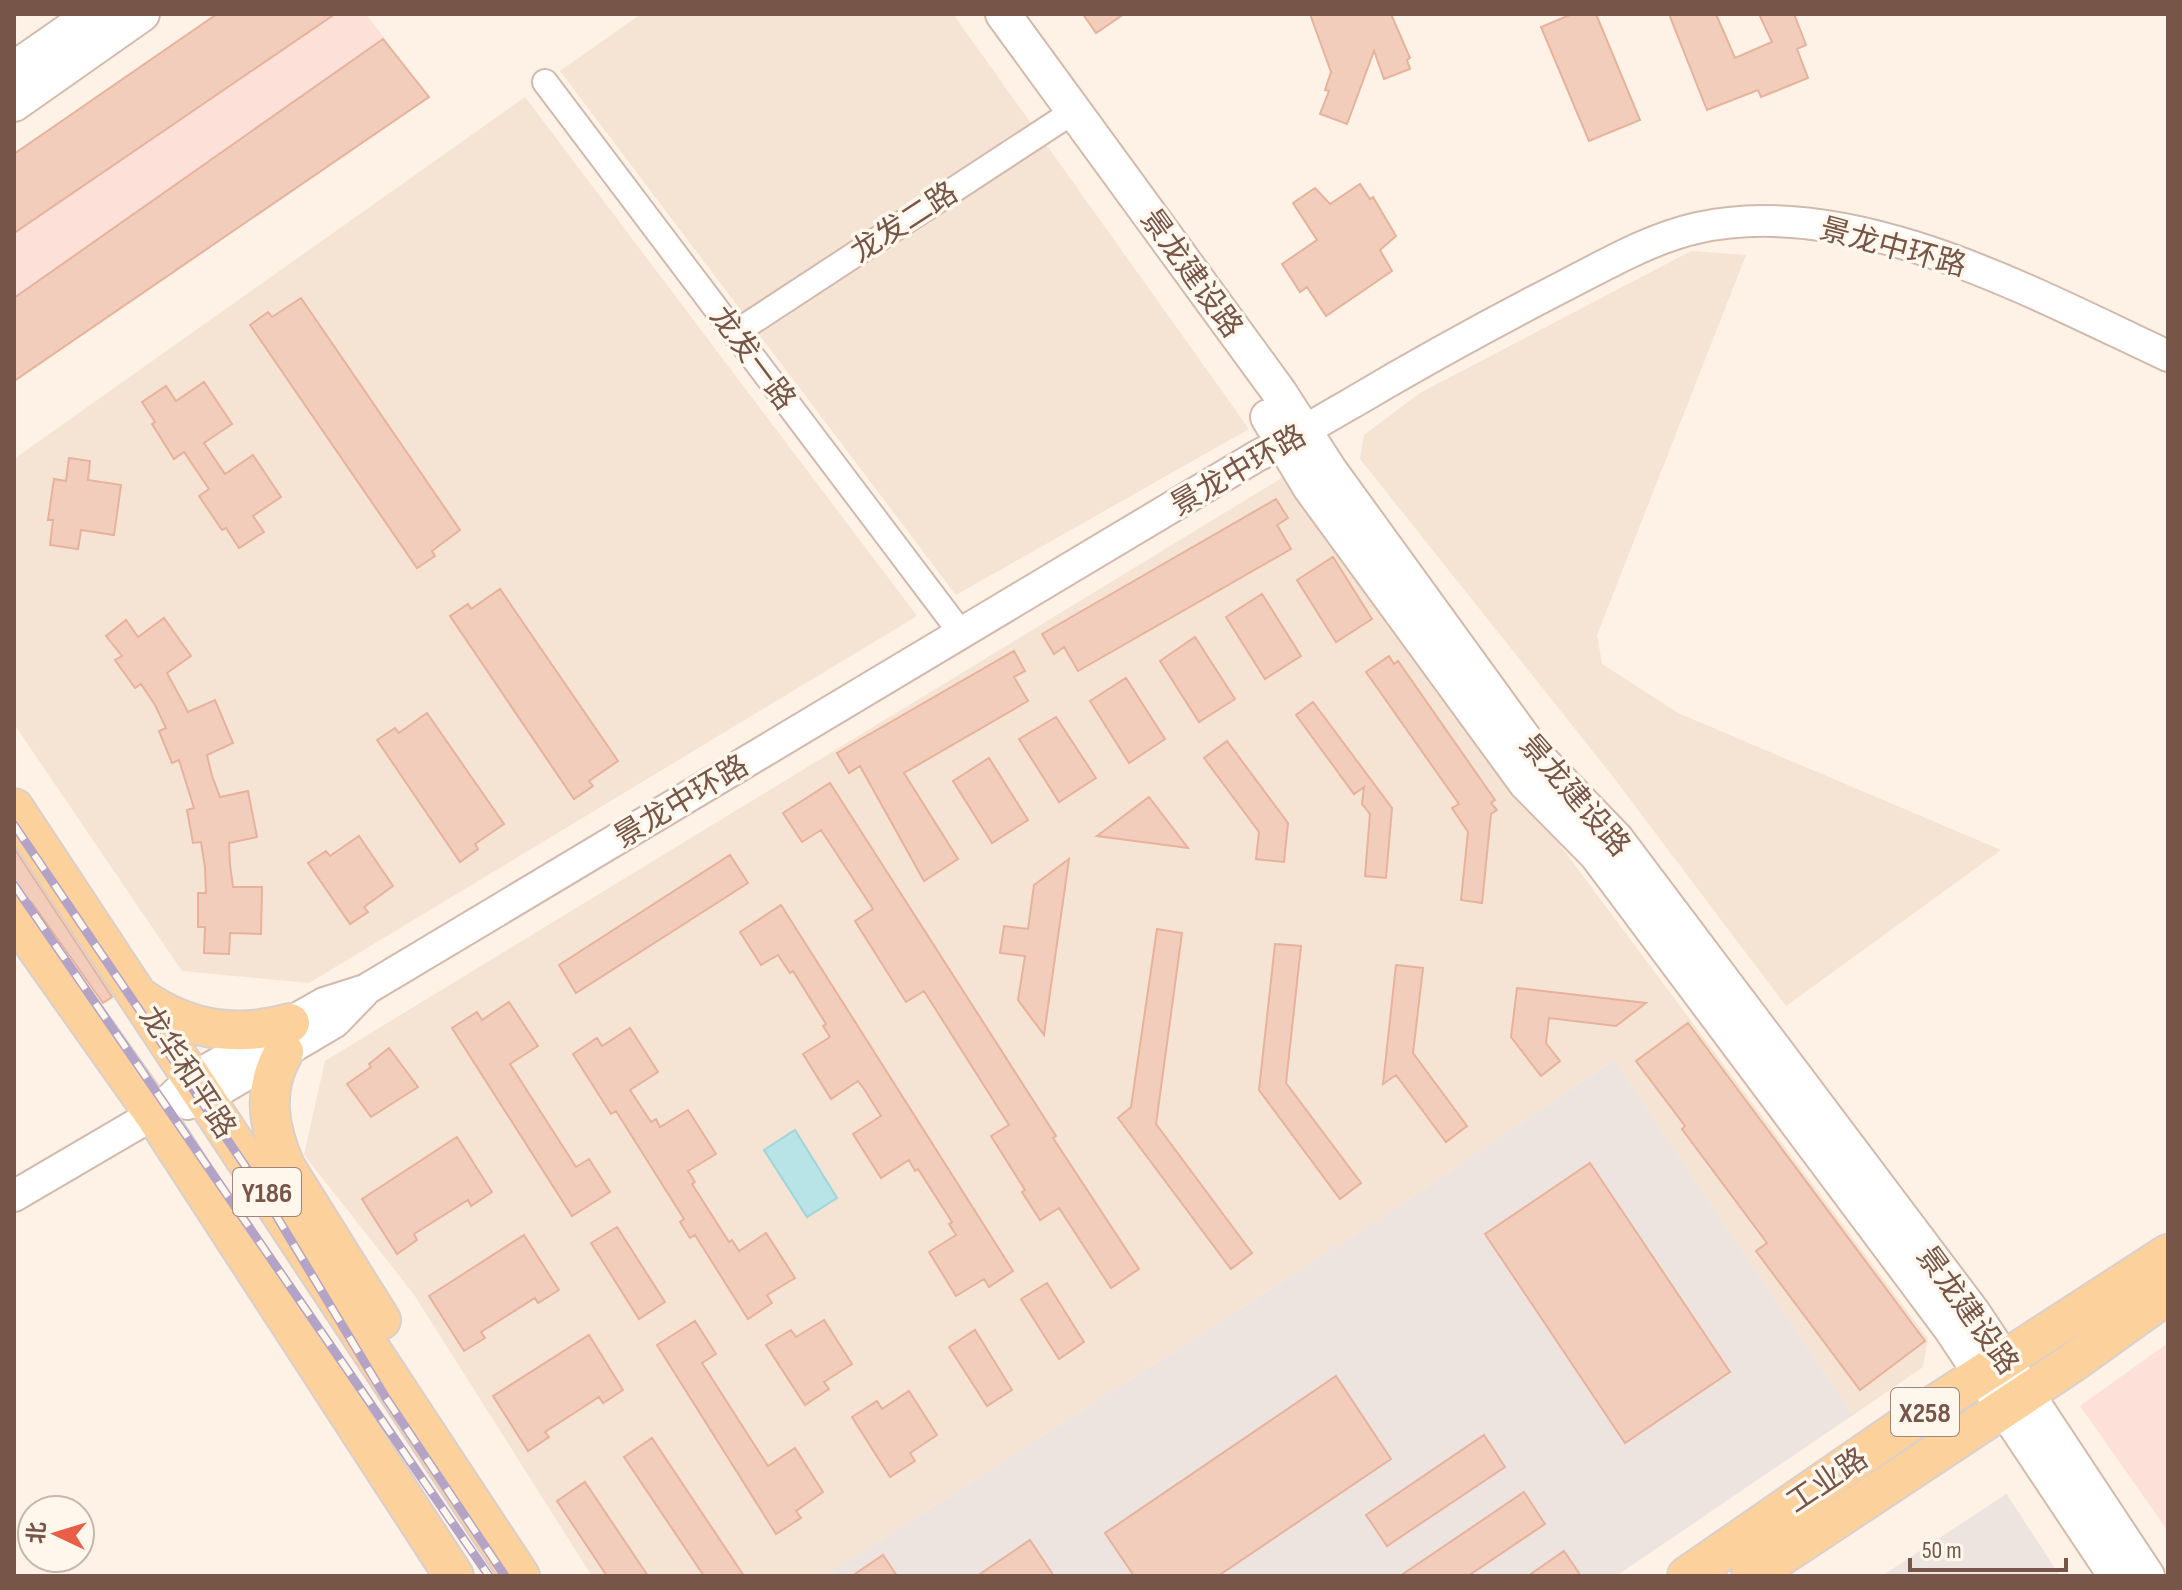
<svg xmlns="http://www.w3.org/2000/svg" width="2182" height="1590" font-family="'Sofia Sans Condensed','Noto Sans SC',sans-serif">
<rect width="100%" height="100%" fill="#fdf2e5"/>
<path fill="#f5e3d3" d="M641 14H953L1249 429 956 595 560 71Z
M525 97 917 616 309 983 182 971 14 724V459Z
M1691 251 1746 255 1597 635 1602 664 1678 713 2001 850 1786 1006 1611 774 1360 459 1364 435 1420 393Z
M1285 476 1928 1339 1923 1367 1853 1415 1614 1060 1381 1218 825 1576H592L413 1293 304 1155 325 1061Z"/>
<path fill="#fde0d8" d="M217 14H366L429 97 14 381V154Z
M2168 1343V1531L2080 1406Z"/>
<path fill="#ede4df" d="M1614 1060 1853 1415 1616 1576H825L1381 1218Z
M2006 1493 2060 1576H1882L2006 1494Z"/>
<path fill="#b9e4e7" stroke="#9fd5d9" stroke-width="2" d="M795 1130 837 1198 807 1217 764 1150Z"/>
<path fill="#f3cdbc" stroke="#e6b29c" stroke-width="2" d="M217 14H335L14 233V154Z
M1083 14H1124L1096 33Z
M1310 14H1391L1410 58 1407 60 1410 69 1384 79 1374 51 1347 124 1320 114 1329 91 1325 90 1331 72Z
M1572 14H1596L1640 120 1589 141 1541 27Z
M1669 14H1716L1735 58 1772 42 1759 14H1794L1806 45 1797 49 1808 78 1761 97 1758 90 1707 110Z
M383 39 429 97 14 381V298Z
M1360 184 1370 199 1373 197 1396 236 1380 250 1392 271 1326 316 1307 287 1300 292 1282 264 1317 240 1293 203 1315 188 1330 204Z
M301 298 460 530 432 551 435 556 417 568 250 325 268 312 272 317Z
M204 382 232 424 204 443 225 474 253 455 281 497 253 516 264 532 239 548 226 528 222 530 199 496 209 489 184 452 174 459 152 424 155 422 142 402 166 386 176 401Z
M69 458 90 461 88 480 121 485 114 535 81 530 78 549 50 545 53 520H48L54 479 66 481Z
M1276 499 1288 518 1277 525 1291 549 1078 671 1064 647 1054 654 1042 634Z
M1333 557 1372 619 1336 642 1297 580Z
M500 589 618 761 589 781 593 786 574 799 450 616 468 604 471 609Z
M1262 594 1301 656 1265 679 1226 617Z
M164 618 191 656 167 673 188 712 215 700 233 743 207 755 212 776 220 797 248 791 257 837 229 843 230 865 233 887H262L261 934 230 933 229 954 204 953 205 927H198V893H206L205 867 201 842 193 843 187 810 194 808 179 760 172 763 159 731 166 728 155 705 141 684 135 688 115 660 122 656 106 636 126 620 138 637Z
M1195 637 1235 699 1199 722 1160 661Z
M1014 651 1025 671 1014 677 1028 701 904 773 958 859 924 881 860 766 849 773 837 753Z
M1389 656 1394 664 1398 661 1495 800 1491 803 1497 810 1491 814 1482 903 1461 900 1468 832 1452 808 1459 804 1366 672Z
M1126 678 1165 739 1129 763 1090 701Z
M1313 702 1392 808 1386 878 1365 876 1370 814 1362 804 1364 787 1354 794 1296 715Z
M427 713 504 824 475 844 478 849 460 862 377 740 395 728 399 733Z
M1056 717 1096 778 1059 802 1019 739Z
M1227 741 1288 823 1284 862 1256 859 1259 832 1204 758Z
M989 758 1028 820 992 843 953 781Z
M830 783 1056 1136 1053 1138 1139 1269 1111 1288 1059 1208 1040 1220 1022 1192 1025 1190 991 1136 1009 1125 924 991 906 1002 855 921 873 909 821 830 802 842 783 813Z
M1149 797 1188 848 1097 836Z
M359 836 393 886 364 907 368 912 350 924 308 863 326 851 330 856Z
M14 848 112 997 103 1003 32 903 24 896 14 894Z
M730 855 748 883 576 993 559 965Z
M1069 859 1044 1035 1018 1000 1025 956 1000 953 1004 926 1028 929 1034 885Z
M781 905 1013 1271 989 1287 984 1279 956 1296 929 1252 956 1235 949 1224 952 1222 918 1169 915 1171 909 1160 881 1178 853 1134 881 1116 864 1089 858 1081 831 1099 803 1054 830 1037 823 1026 826 1024 793 971 790 973 778 955 761 965 740 932Z
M1157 929 1182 933 1156 1124 1252 1253 1231 1269 1118 1118 1131 1107Z
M1275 944 1301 946 1286 1083 1361 1183 1340 1199 1259 1090Z
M1396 965 1423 968 1413 1053 1467 1126 1446 1142 1396 1075 1383 1084Z
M1517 988 1646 1003 1616 1026 1549 1018 1546 1043 1560 1061 1541 1076 1511 1037Z
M509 1002 538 1046 510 1064 576 1167 589 1159 610 1192 572 1216 452 1028 477 1012 482 1020Z
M1688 1023 1925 1341 1860 1390 1756 1251 1767 1243 1682 1129 1685 1126 1636 1061Z
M630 1028 658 1072 630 1090 651 1122 656 1119 660 1127 688 1110 716 1154 688 1171 695 1182 692 1184 729 1242 732 1240 739 1251 766 1233 795 1278 767 1295 772 1303 748 1319 695 1235 690 1238 680 1222 684 1219 616 1111 611 1114 573 1054 597 1038 602 1046Z
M389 1048 418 1087 371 1117 347 1084 371 1067 369 1064Z
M457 1137 492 1192 471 1206 468 1200 414 1234 417 1240 397 1254 362 1199Z
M1590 1163 1730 1372 1625 1443 1485 1234Z
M617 1227 665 1302 639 1319 591 1243Z
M524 1235 559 1290 538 1303 535 1298 481 1332 485 1338 464 1351 429 1296Z
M1047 1283 1084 1342 1059 1359 1021 1299Z
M824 1320 852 1364 824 1382 829 1389 805 1405 766 1345 791 1330 796 1337Z
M695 1321 716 1354 702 1363 768 1466 795 1448 823 1492 796 1511 801 1518 776 1534 657 1345Z
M975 1330 1012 1390 987 1406 949 1347Z
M589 1335 623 1390 603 1403 599 1397 545 1432 549 1437 528 1451 493 1396Z
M1336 1376 1391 1459 1218 1576H1134L1105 1533Z
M909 1391 937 1435 910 1453 915 1461 890 1477 852 1417 877 1401 882 1409Z
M1484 1435 1505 1467 1387 1546 1366 1515Z
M652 1438 744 1576H704L624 1457Z
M585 1482 648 1576H607L557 1501Z
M1524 1492 1545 1524 1468 1576H1400Z
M1030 1540 1054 1576H977Z
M1564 1551 1581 1576H1528Z
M883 1555 897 1576H852Z"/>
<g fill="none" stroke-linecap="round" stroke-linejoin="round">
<defs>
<path id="minor" d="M545 82 961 633
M735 333 1074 111"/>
<path id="tertiary" d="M187 1104 205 1099 335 1022 364 992
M14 1196 154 1114 192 1078 324 1003 365 990 1257 456C1290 440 1320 421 1352 403 1421 362 1492 323 1564 286 1607 264 1649 239 1697 228 1851 193 2033 293 2168 356"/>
<path id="secondary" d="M1003 14 1279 392 1330 471 1538 758 1616 839 1973 1313 2147 1576
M14 69 93 14
M14 104 142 14
M1268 417 1310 487 1526 783 1597 855 1950 1327 2116 1576"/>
<path id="primary" d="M14 808 520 1576
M14 916 154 1114 454 1576
M141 998C188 1031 236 1038 290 1023
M284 1052C261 1090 269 1130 286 1168L381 1320
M1687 1576 1936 1404 2168 1254
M1751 1576 2072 1363 2168 1294"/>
</defs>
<use href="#minor" stroke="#d1baad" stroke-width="28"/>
<use href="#tertiary" stroke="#d1baad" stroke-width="34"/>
<use href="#secondary" stroke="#d4baab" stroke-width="38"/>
<use href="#primary" stroke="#d9cfcc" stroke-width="42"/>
<use href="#minor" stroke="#fff" stroke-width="24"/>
<use href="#tertiary" stroke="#fff" stroke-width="30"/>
<use href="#secondary" stroke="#fff" stroke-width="34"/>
<use href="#primary" stroke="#fdd19c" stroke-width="38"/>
<defs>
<path id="rail" d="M14 825 256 1182 386 1398 505 1576
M14 885 489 1576"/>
</defs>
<use href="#rail" stroke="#b3a3c7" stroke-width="9"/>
<use href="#rail" stroke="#fff6ec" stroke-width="6" stroke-dasharray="18" stroke-linecap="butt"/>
</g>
<g text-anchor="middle" stroke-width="7" stroke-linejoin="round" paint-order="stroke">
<g fill="#fff6ec" stroke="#a0857a" stroke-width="2">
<rect x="233" y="1168" width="68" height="48" rx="6"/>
<rect x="1891" y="1388" width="68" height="48" rx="6"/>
</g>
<g font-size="28" font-weight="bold" fill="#775549">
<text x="267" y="1202">Y186</text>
<text x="1925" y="1422">X258</text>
</g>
<g font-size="30" fill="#775549" stroke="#fff6ec">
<text transform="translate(904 222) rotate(-33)" y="10">龙发二路</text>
<text transform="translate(1893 247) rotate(15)" y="10">景龙中环路</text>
<text transform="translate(1192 273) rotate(54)" y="10">景龙建设路</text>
<text transform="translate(753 358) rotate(53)" y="10">龙发一路</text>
<text transform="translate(1238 470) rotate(-30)" y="10">景龙中环路</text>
<text transform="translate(1575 795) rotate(49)" y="10">景龙建设路</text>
<text transform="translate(681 801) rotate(-31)" y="10">景龙中环路</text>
<text transform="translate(188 1072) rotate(57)" y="10">龙华和平路</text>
<text transform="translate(1968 1310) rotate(54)" y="10">景龙建设路</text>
<text transform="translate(1827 1480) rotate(-34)" y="10">工业路</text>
</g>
</g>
<rect width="2182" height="1590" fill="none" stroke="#775549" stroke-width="32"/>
<g transform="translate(56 1534) rotate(274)"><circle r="38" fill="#fff6ec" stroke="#c9b6ab" stroke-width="2"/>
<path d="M0-6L14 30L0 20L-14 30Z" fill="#ea5d47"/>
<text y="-12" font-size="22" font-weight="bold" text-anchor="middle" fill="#775549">北</text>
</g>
<path d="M1910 1558v12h156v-12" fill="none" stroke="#775549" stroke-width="4"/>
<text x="1922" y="1558" font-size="24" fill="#775549" stroke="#fff6ec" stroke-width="6" paint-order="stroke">50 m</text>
</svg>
